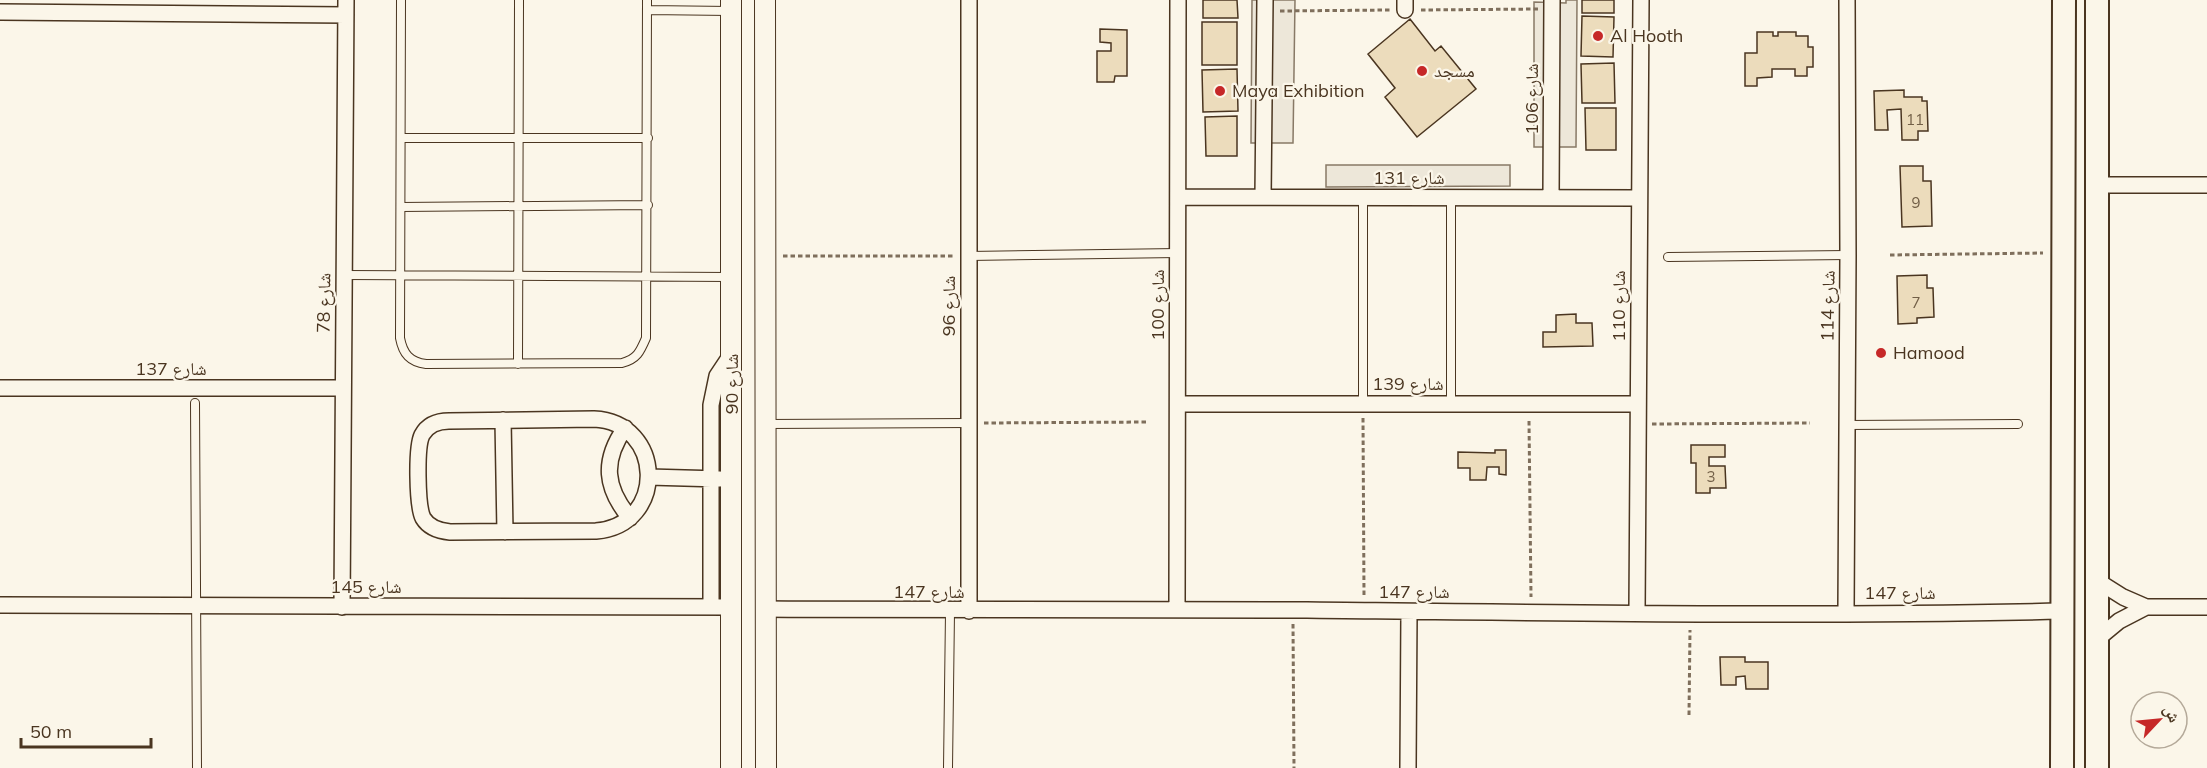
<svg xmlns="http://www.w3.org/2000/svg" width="2207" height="768" font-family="Mulish,'Noto Naskh Arabic',sans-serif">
<rect width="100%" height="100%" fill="#fbf6e9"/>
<path fill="#ede7d9" stroke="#887966" stroke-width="1.5" d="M1252 0H1295L1293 143H1251Z
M1566 0H1577L1576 147H1534V2L1566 3Z
M1510 165V186L1326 187V165Z"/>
<path fill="#ecdcbc" stroke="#4a3520" stroke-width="1.5" d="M1203 0H1237L1238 18H1203Z
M1582 0H1614V13H1582Z
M1582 16 1614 17 1613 57 1581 56Z
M1410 19 1435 51 1441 46 1476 89 1417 137 1385 97 1395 88 1368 54Z
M1202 22H1237V65H1202Z
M1100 29 1127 30V76H1115L1114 82H1097V51H1111V43L1100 42Z
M1757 32H1773V36H1778V32H1796V36H1808V47H1813V67H1807V76H1795V69H1772V77L1757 78V86H1745V53H1757Z
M1614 63 1615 103H1582L1581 64Z
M1237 69 1238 111 1203 112 1202 70Z
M1904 90V97H1922V101H1927L1928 131H1918V140H1902L1901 109 1887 110 1888 130H1875L1874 91Z
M1585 108H1616V150H1586Z
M1237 116V156H1206L1205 117Z
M1900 166H1923V181H1931L1932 226 1902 227Z
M1927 275V288H1933L1934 317 1917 318V323L1898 324 1897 276Z
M1576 314V323H1592L1593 346 1543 347V332H1556V315Z
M1691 445H1725V457H1709V466H1725L1726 488H1710V493H1696V463H1691Z
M1495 450H1506V475L1499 474V467H1487L1486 480H1470V468H1458V452L1495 453Z
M1720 657H1745V662H1768V689H1746L1745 676 1736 677V685H1721Z"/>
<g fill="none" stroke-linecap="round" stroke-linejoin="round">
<defs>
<path id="service" d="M401 0 400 338C403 354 410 362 426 364L622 363C637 359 640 352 646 338L647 0
M647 10 730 11
M401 138H648
M1451 197V404
M401 207 648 205
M969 256 1178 253
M1668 257 1848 255
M344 275 730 277
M518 364 519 0
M195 403 197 768
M1363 404V197
M766 424 969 423
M1846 425 2018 424
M948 768 950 612"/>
<path id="minor" d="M969 0V611
M1405 10V0
M0 12 346 15
M2098 185H2207
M1178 197 1639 198
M1263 197 1265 0
M1551 197 1552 0
M0 388H342
M1178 404H1638
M594 419C664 422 668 525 596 531L450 532C439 531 429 528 423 518 417 506 416 447 422 435 428 424 439 421 449 421Z
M503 420 505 532
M625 428C602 461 605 488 630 518
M649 477 720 479
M2096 580 2123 597 2146 607H2207
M0 605 732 607
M342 607 346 0
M711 607V405L717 376 733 352
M766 609C946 611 1126 608 1307 610 1559 613 1811 617 2063 611
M1177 610 1178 0
M1637 612 1641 0
M1846 612 1848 255 1847 0
M2096 640 2119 621 2146 607
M1408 768 1409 612"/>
<path id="tertiary" d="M765 0 766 768
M731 768V0"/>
<path id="secondary" d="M2097 0V768
M2062 768 2064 0"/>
</defs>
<use href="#service" stroke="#4a3520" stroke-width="10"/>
<use href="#minor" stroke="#4a3520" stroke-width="18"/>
<use href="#tertiary" stroke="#4a3520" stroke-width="22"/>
<use href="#secondary" stroke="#4a3520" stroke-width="26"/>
<path stroke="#7f6f5c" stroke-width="3" stroke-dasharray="4.5 3" stroke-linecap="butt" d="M1421 10 1538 9
M1280 11 1391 10
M1890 255 2043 253
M783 256H953
M1363 418 1364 595
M1529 421 1531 597
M984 423 1147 422
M1652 424 1810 423
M1293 624 1294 768
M1689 715 1690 630"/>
<use href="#service" stroke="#fbf6e9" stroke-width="8"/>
<use href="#minor" stroke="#fbf6e9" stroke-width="15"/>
<use href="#tertiary" stroke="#fbf6e9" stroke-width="20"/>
<use href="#secondary" stroke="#fbf6e9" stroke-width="22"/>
</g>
<g fill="#c62828" stroke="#fbf6e9" stroke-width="2">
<circle cx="1598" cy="36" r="6"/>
<circle cx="1422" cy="71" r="6"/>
<circle cx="1220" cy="91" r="6"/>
<circle cx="1881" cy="353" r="6"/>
</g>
<g text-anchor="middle" stroke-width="4.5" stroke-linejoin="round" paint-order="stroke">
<g font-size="15" fill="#725f47">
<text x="1915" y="125">11</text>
<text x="1916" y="208">9</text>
<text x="1916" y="308">7</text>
<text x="1711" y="482">3</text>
</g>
<g font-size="18" fill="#4a3520" stroke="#fbf6e9" text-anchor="start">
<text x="1610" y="42">Al Hooth</text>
<text x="1434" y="77">مسجد</text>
<text x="1232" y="97">Maya Exhibition</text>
<text x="1893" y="359">Hamood</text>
</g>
<g font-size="18" fill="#4a3520" stroke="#fbf6e9">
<text transform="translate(1532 99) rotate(-90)" y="6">شارع 106</text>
<text x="1409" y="184">شارع 131</text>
<text transform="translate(324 303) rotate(-89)" y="6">شارع 78</text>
<text transform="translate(1158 305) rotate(-90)" y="6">شارع 100</text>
<text transform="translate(949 306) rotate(-90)" y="6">شارع 96</text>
<text transform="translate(1619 306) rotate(-90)" y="6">شارع 110</text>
<text transform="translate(1828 306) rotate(-89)" y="6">شارع 114</text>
<text x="171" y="375">شارع 137</text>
<text transform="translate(732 384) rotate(-90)" y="6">شارع 90</text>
<text x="1408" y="390">شارع 139</text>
<text x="366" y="593">شارع 145</text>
<text x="929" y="598">شارع 147</text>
<text x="1414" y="598">شارع 147</text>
<text x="1900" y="599">شارع 147</text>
</g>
</g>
<g transform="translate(2159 720) rotate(64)"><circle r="28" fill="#fbf6e9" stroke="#b4a999" stroke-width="1.5"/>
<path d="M0-4.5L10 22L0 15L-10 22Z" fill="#c62828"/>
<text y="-9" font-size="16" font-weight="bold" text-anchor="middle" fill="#4a3520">ش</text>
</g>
<path d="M21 738v9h130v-9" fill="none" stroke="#4a3520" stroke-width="3"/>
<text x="30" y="738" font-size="18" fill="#4a3520" stroke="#fbf6e9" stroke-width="4.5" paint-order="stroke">50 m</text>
</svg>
